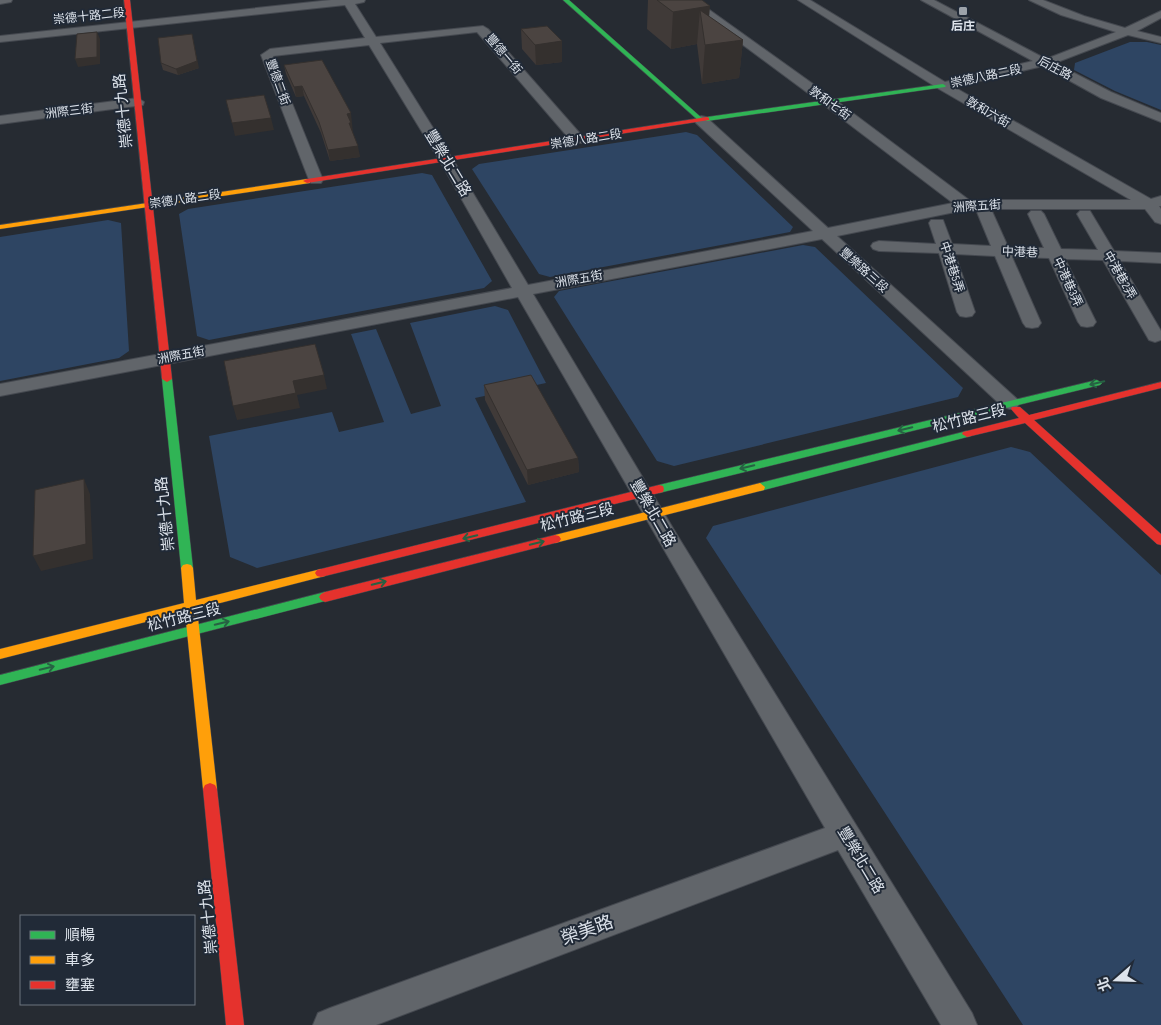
<svg xmlns="http://www.w3.org/2000/svg" width="1161" height="1025" font-family="'Sofia Sans Condensed','Noto Sans TC',sans-serif">
<rect width="100%" height="100%" fill="#262b32"/>
<path fill="#2e4563" d="M1130 42H1147L1161 45V110L1115 91 1074 70 1075 63Z
M686 132 697 135 793 227 790 232 550 277 539 274 472 169 479 164Z
M422 173 432 175 492 281 484 288 209 340 197 336 179 214 188 209Z
M108 220 121 223 129 351 119 358 0 381V237Z
M803 245 815 247 963 388 958 397 674 466 657 461 554 297 559 291Z
M495 306 508 310 546 383 475 398 526 502 257 568 230 557 209 436 332 412 339 432 384 422 351 334 376 329 411 414 441 406 410 323Z
M1011 447 1030 452 1161 575V1025H1023L706 538 713 526Z"/>
<g fill="none" stroke-linecap="round" stroke-linejoin="round">
<defs>
<path id="street" d="M0 0H12L11 2 0 4Z
M331 0H365L364 2 355 4 376 37 483 26 488 29 583 137 585 140 583 143H573L477 32 380 43 458 168 528 285 813 231 696 123 694 120 701 116 706 117 828 228 953 203 824 105 689 5 688 3 689 1H697L834 99 969 200H1131L939 89 798 0H810L945 82 1033 61 921 0H934L1046 59 1116 32 1061 15 1029 0H1043L1084 16 1125 28 1161 11V18L1137 31 1161 37V43L1128 35 1055 63 1111 92 1161 113V122L1101 98 1043 66 954 87 1151 199 1161 196V206H1159L1161 209V224L1155 222 1145 209H991L1008 247 1044 248 1028 214 1031 211H1041L1044 214 1061 249 1098 250 1077 214 1080 211H1090L1114 251 1161 253V263L1120 261 1161 331V340L1155 342 1149 340 1103 260 1065 259 1096 322 1093 326 1087 327 1081 326 1078 322 1049 258 1012 257 1041 323 1038 327 1032 328 1026 327 1023 323 995 256 955 254 975 312 972 316 966 317 960 316 957 312 939 253 879 251 873 249 871 246 873 243 879 241 936 244 929 223 931 220H943L952 244 991 246 977 212 979 210H965L837 236 1017 399 1020 403 1017 407 1010 409 1003 407 822 239 533 294 677 535 972 1013 977 1025H941L838 850 376 1025H313L318 1013 330 1008 825 828 518 297 0 396V384L512 288 444 168 369 45 273 56 323 180 321 183H311L309 180 261 55 270 49 365 38 345 5 0 42V36Z
M138 98 144 102 143 105 0 124V116Z"/>
<path id="fast" d="M563 0H569L703 119V121H699Z
M943 84 946 86 945 87 707 121 704 119 707 117Z
M167 376 172 379 193 568 191 571H183L181 568 162 379Z
M1097 380 1102 383 1100 385 659 493 654 489 659 485Z
M967 431 972 434 971 436 760 491 755 487 760 483Z
M325 592 329 594 331 597 329 600 0 685V675Z"/>
<path id="slow" d="M307 179H310V183L0 229V225Z
M760 483 765 487 764 490 555 543 549 539 555 535Z
M187 564 191 565 193 568 196 600 321 569 325 570 327 573 325 576 321 577 197 609 217 789 215 793 210 795 205 793 203 789 185 612 0 659V649L184 603 181 568 183 565Z"/>
<path id="jam" d="M124 0H130L172 379 167 382 162 379Z
M707 117 709 118V120L307 183 303 181 307 179Z
M1161 382V388L1034 420 1161 534V545L1157 544 1025 423 967 437 962 434 963 432 1019 418 1011 409 1012 407H1020L1029 415Z
M659 485 663 486 664 489 663 492 321 577 317 576 315 573 317 570 321 569Z
M555 535 559 536 561 539 559 542 325 602 321 600 319 597 321 594 325 592Z
M210 783 215 785 217 789 244 1025H226L203 789 205 785Z"/>
</defs>
<use href="#street" stroke="#454950" stroke-width="2"/>
<use href="#fast" stroke="#454950" stroke-width="1"/>
<use href="#slow" stroke="#454950" stroke-width="1"/>
<use href="#jam" stroke="#454950" stroke-width="1"/>
<use href="#street" fill="#61656a" fill-rule="evenodd"/>
<use href="#fast" fill="#30b455" fill-rule="evenodd"/>
<use href="#slow" fill="#ff9f0a" fill-rule="evenodd"/>
<use href="#jam" fill="#e5322d" fill-rule="evenodd"/>
</g>
<path fill="#403a38" d="M648 0H702L709 17 743 40 739 78 702 84 697 44 671 49 647 29Z
M521 29 562 62 536 65 522 49Z
M161 63 199 68 178 75 163 70Z
M284 65 352 124H351L352 132 360 157 330 161 321 133 304 96 296 97 286 74Z
M484 385 578 458 579 472 528 485 485 400Z"/>
<path fill="#34302e" d="M710 6 707 42 700 10 697 44 671 49 673 12Z
M97 32 100 39V64L78 67 75 59Z
M192 34 199 68 178 75 176 69Z
M743 40 739 78 702 84 705 45Z
M562 41V62L536 65 535 45Z
M302 86 304 96 296 97 294 87Z
M351 113 353 133 350 134 347 114Z
M271 118 274 130 235 136 232 123Z
M358 146 360 157 330 161 328 150Z
M324 375 327 389 297 395 300 408 237 420 233 406 293 381Z
M578 458 579 472 528 485 527 470Z
M84 479 90 494 93 559 41 571 33 556Z"/>
<path fill="#4b4441" stroke="#34302e" d="M657 0H702L710 6 673 12Z
M700 10 743 40 705 45Z
M547 26 562 41 535 45 521 29Z
M97 32V57L75 59 77 34Z
M192 34 197 61 176 69 161 63 158 38Z
M322 60 351 113 347 114 351 123H349L358 146 328 150 319 122 302 86 294 87 284 65Z
M264 95 271 118 232 123 226 100Z
M315 344 324 375 293 381 296 393 233 406 224 361Z
M531 375 578 458 527 470 484 385Z
M84 479 86 544 33 556 35 490Z"/>
<defs><path id="oneway-shaft" d="M-6 0H5M1.5-3L5.5 0L1.5 3" fill="none" stroke-width="1.6" stroke-linecap="round" stroke-linejoin="round" transform="scale(1.25)"/></defs>
<g stroke="#276143">
<use href="#oneway-shaft" transform="translate(1097 383) rotate(166)"/>
<use href="#oneway-shaft" transform="translate(905 429) rotate(166)"/>
<use href="#oneway-shaft" transform="translate(747 467) rotate(166)"/>
<use href="#oneway-shaft" transform="translate(470 537) rotate(166)"/>
<use href="#oneway-shaft" transform="translate(537 543) rotate(-14)"/>
<use href="#oneway-shaft" transform="translate(379 583) rotate(-14)"/>
<use href="#oneway-shaft" transform="translate(222 623) rotate(-14)"/>
<use href="#oneway-shaft" transform="translate(47 668) rotate(-14)"/>
</g>
<rect fill="#9da3aa" stroke="#212a37" stroke-width="2" x="958" y="6" width="10" height="10" rx="2.5"/>
<g text-anchor="middle" stroke-width="4" stroke-linejoin="round" paint-order="stroke">
<g font-size="12" fill="#dde3eb" stroke="#212a37">
<text transform="translate(89 16) rotate(-6)" y="4">崇德十路二段</text>
<text transform="translate(504 54) rotate(49)" y="4">豐德一街</text>
<text transform="translate(1055 68) rotate(28)" y="4">后庄路</text>
<text transform="translate(986 76) rotate(-12)" y="4">崇德八路二段</text>
<text transform="translate(278 82) rotate(70)" y="4">豐德二街</text>
<text transform="translate(830 103) rotate(36)" y="4">敦和七街</text>
<text transform="translate(69 111) rotate(-7)" y="4">洲際三街</text>
<text transform="translate(988 112) rotate(30)" y="4">敦和六街</text>
<text transform="translate(586 139) rotate(-9)" y="4">崇德八路二段</text>
<text transform="translate(185 199) rotate(-8)" y="4">崇德八路二段</text>
<text transform="translate(977 206) rotate(-4)" y="4">洲際五街</text>
<text transform="translate(1020 252) rotate(2)" y="4">中港巷</text>
<text transform="translate(952 267) rotate(72)" y="4">中港巷5弄</text>
<text transform="translate(864 270) rotate(42)" y="4">豐樂路三段</text>
<text transform="translate(1120 275) rotate(60)" y="4">中港巷2弄</text>
<text transform="translate(579 279) rotate(-10)" y="4">洲際五街</text>
<text transform="translate(1068 282) rotate(65)" y="4">中港巷3弄</text>
<text transform="translate(181 355) rotate(-11)" y="4">洲際五街</text>
</g>
<g font-size="12" font-weight="bold" fill="#dde3eb" stroke="#212a37">
<text x="963" y="30">后庄</text>
</g>
<g font-size="15" fill="#dde3eb" stroke="#212a37">
<text transform="translate(123 111) rotate(-96)" y="5">崇德十九路</text>
<text transform="translate(448 163) rotate(59)" y="5">豐樂北二路</text>
<text transform="translate(969 418) rotate(-14)" y="5">松竹路三段</text>
<text transform="translate(653 513) rotate(60)" y="5">豐樂北二路</text>
<text transform="translate(165 514) rotate(-96)" y="5">崇德十九路</text>
<text transform="translate(577 517) rotate(-14)" y="5">松竹路三段</text>
<text transform="translate(184 617) rotate(-14)" y="5">松竹路三段</text>
<text transform="translate(861 860) rotate(59)" y="5">豐樂北二路</text>
<text transform="translate(208 917) rotate(-96)" y="5">崇德十九路</text>
</g>
<g font-size="18" fill="#dde3eb" stroke="#212a37">
<text transform="translate(587 930) rotate(-20)" y="6">榮美路</text>
</g>
</g>
<rect x="20" y="915" width="175" height="90" fill="#212a37" stroke="#6c747f"/>
<rect x="30" y="931" width="25" height="8" fill="#30b455" stroke="#6c747f"/>
<text x="65" y="940" font-size="15" fill="#dde3eb">順暢</text>
<rect x="30" y="956" width="25" height="8" fill="#ff9f0a" stroke="#6c747f"/>
<text x="65" y="965" font-size="15" fill="#dde3eb">車多</text>
<rect x="30" y="981" width="25" height="8" fill="#e5322d" stroke="#6c747f"/>
<text x="65" y="990" font-size="15" fill="#dde3eb">壅塞</text>
<g transform="translate(1116 980) rotate(250)" stroke="#212a37" stroke-width="4" paint-order="stroke">
<path d="M0-4L9 19L0 12L-9 19Z" fill="#dde3eb"/>
<text y="-8" font-size="14" font-weight="bold" text-anchor="middle" fill="#dde3eb">北</text>
</g>
</svg>
